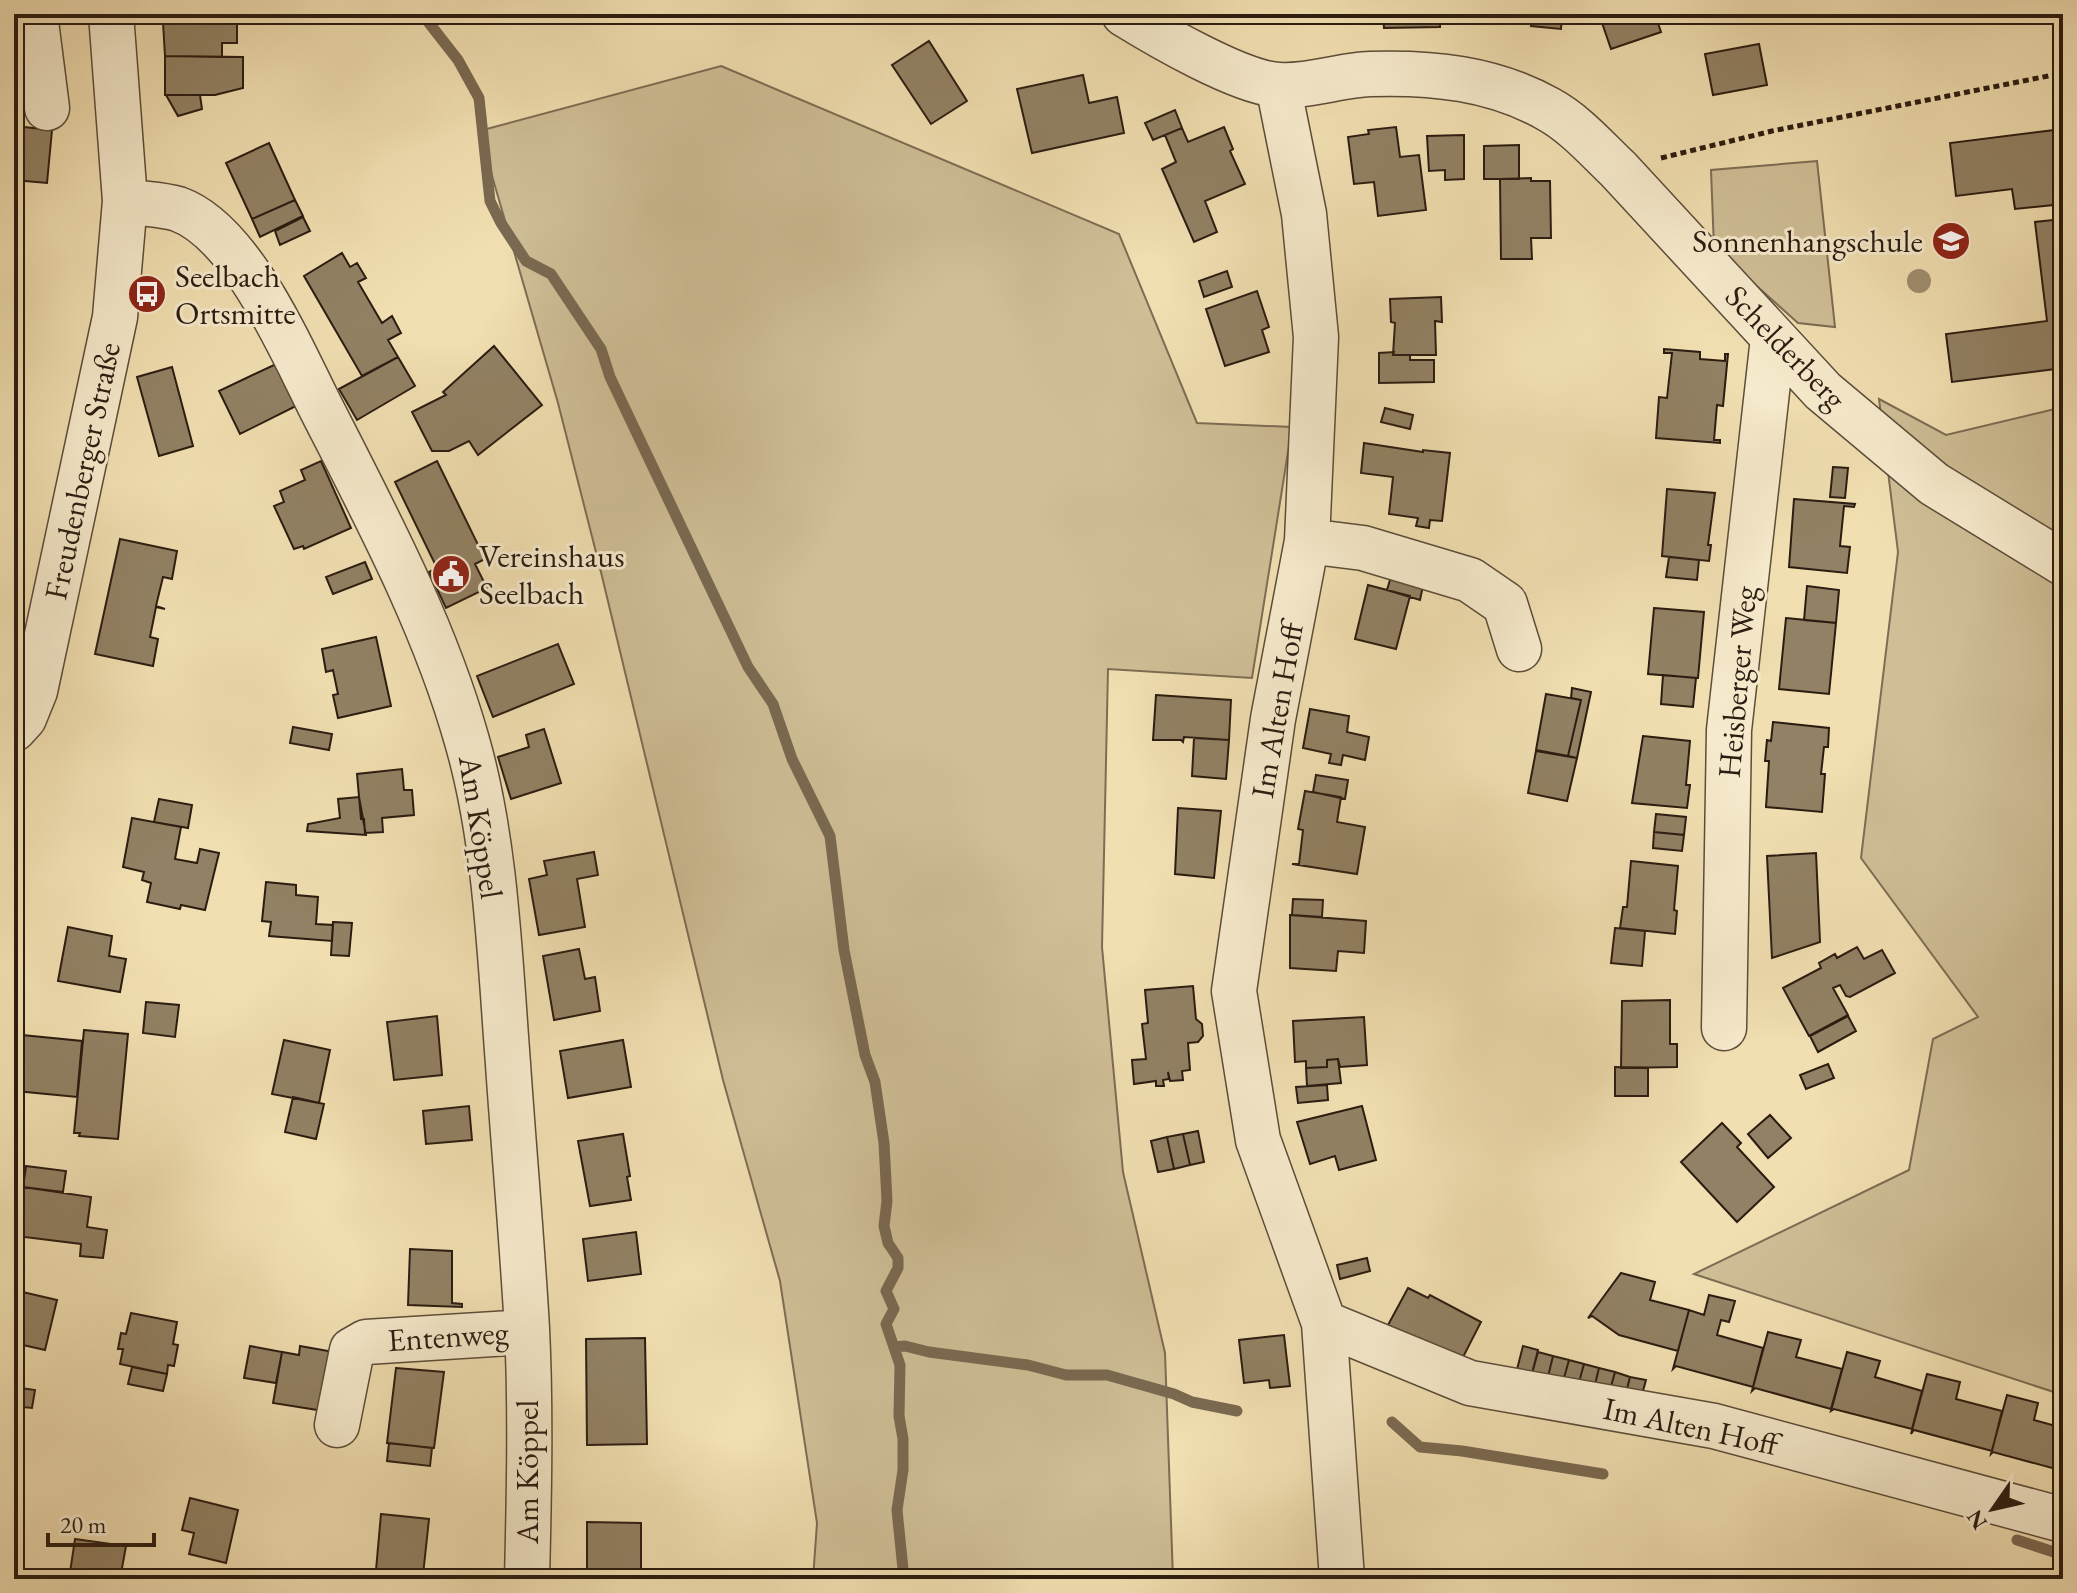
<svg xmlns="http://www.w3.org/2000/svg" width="2077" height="1593" font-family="'EB Garamond',serif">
<rect width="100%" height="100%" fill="#f1dfb1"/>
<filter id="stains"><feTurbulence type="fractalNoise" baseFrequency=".0025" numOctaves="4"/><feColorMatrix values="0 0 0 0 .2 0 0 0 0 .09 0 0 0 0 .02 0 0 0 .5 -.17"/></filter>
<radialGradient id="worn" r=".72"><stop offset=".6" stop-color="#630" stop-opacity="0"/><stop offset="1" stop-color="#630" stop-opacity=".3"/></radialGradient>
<path fill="#cfbe96" stroke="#7d6d54" stroke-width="2" d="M721 66 1119 234 1197 423 1292 427 1252 678 1108 669 1102 947 1123 1172 1165 1353 1173 1579H813L817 1523 780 1281 723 1080 600 568 558 403 479 131Z
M1817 161 1835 327 1798 323 1714 248 1711 170Z
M1879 399 1946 435 2063 407V1395L1694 1274 1909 1170 1933 1039 1978 1017 1861 858 1898 552Z"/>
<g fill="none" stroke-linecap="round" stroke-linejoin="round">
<path stroke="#7a6951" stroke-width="11" d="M422 14 458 60 479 98 490 201 501 223 526 261 551 274 601 349 610 377 748 667 773 704 792 759 830 836 844 950 865 1055 875 1082 884 1143 887 1201 884 1226 888 1243 898 1258V1268L886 1291 894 1309 886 1324 900 1365 899 1416 903 1439V1470L897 1510 904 1579
M894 1347 905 1346 929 1352 1028 1365 1066 1375H1107L1174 1394 1192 1402 1237 1411
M1392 1422 1420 1447 1462 1451 1603 1474
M2017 1540 2063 1555"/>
</g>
<path fill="#928164" stroke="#2b1c11" stroke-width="2" d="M1383 14H1440V27L1384 28Z
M1533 14H1562L1561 29 1531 26Z
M1599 14H1655L1661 32 1611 49Z
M163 22 237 23V43H222V57L165 56Z
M929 41 967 101 931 124 892 65Z
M1759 44 1767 85 1713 95 1705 54Z
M165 56 243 57V88L215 95H165Z
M1083 75 1089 103 1117 97 1124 133 1032 153 1017 89Z
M166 95H200L202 109 178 116Z
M1175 110 1182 128 1153 140 1145 123Z
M14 126 52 130 47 183 14 180Z
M1224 127 1233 149 1230 151 1245 184 1205 201 1217 232 1194 242 1162 169 1176 162 1165 135 1182 128 1188 142Z
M1396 127 1400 157 1419 155 1426 210 1378 216 1374 182 1354 184 1348 137 1369 134 1368 130Z
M2063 129V204L2015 209 2012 189 1956 196 1950 143Z
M1464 135V179L1445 180V170L1429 171 1427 136Z
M269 143 295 200 252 219 226 163Z
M1519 145V179H1484V146Z
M1531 178V181H1550L1551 238H1531L1532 259H1501L1500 179Z
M295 200 303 216 260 237 252 219Z
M303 217 310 231 280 245 275 231Z
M2062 219 2063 368 1952 382 1946 334 2047 321 2035 222Z
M342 253 350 267 357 263 366 278 358 282 382 323 392 316 401 333 388 340 398 357 362 376 304 276Z
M1227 271 1232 287 1204 297 1199 281Z
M1257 291 1269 327 1262 330 1269 352 1225 366 1206 309Z
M1441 297 1442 322 1435 321 1436 355H1393L1395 323 1391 322 1390 299Z
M494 346 542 405 478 455 469 441 449 451H432L412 412 446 395 443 392Z
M1664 349 1700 352V359L1725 361V354H1728L1723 406 1717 405 1714 440H1720V443L1656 438 1659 397 1667 398 1672 353H1664Z
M1394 352 1393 355H1410V360H1434V382L1379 383V353Z
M398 357 415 386 357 420 339 389Z
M276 364 296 406 240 434 219 391Z
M172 367 193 446 159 456 137 377Z
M1385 408 1413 415 1410 429 1381 422Z
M1364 443 1423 452V450L1450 453 1442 521 1430 520 1429 528 1416 526 1418 518 1389 514 1393 477 1361 473Z
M321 461 351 528 304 549 303 546 294 549 274 506 284 502 280 491 305 480 301 470Z
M437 461 485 559 475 564 487 588 446 608 429 572 437 568 395 482Z
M1833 467 1848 468 1845 498 1830 497Z
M1667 489 1715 493 1708 545H1711L1709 561 1662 556Z
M1794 499 1855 504 1854 507 1844 506 1840 546 1850 547 1847 573 1789 567Z
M120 539 177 551 172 579 163 577 156 606 165 609 156 607 150 637 158 639 153 666 95 654Z
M1669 557 1699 560 1697 580 1666 577Z
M365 562 372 579 333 594 326 577Z
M1392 573 1424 581 1420 600 1387 590Z
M1368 585 1410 596 1396 649 1355 639Z
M1807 586 1839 590 1836 623 1804 620Z
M1654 608 1704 612 1698 678 1648 674Z
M1786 618 1836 623 1829 694 1779 689Z
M376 637 391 706 338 718 333 695 338 694 333 670 326 672 322 649Z
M558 644 574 684 493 717 477 676Z
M1663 675 1696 678 1693 707 1661 704Z
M1572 688 1591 692 1577 758 1568 756 1581 700 1571 698Z
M1546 694 1581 700 1568 756 1536 750Z
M1156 695 1231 700 1229 740 1184 737 1183 742 1181 740H1153Z
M1310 709 1349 716 1347 732 1369 737 1365 760 1343 755 1341 765 1329 763 1331 754 1303 748Z
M1773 722 1829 728 1828 747H1824L1821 774H1825L1822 812 1766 807 1769 761H1765L1767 740 1771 741Z
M293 727 332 734 329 750 290 743Z
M544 729 561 783 511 799 498 757 529 747 526 735Z
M1643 736 1690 741 1686 785H1690L1687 808 1632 803Z
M1194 738 1229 740 1226 779 1192 776Z
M1536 751 1577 758 1567 801 1528 793Z
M402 769 404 790H412L414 815 382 818 383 832 365 833 364 819H361L357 774Z
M1316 775 1348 780 1345 799 1313 792Z
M1305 791 1341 797 1337 822 1365 827 1357 874 1292 864H1299L1303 830 1298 829Z
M359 797 366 835 307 831 308 824 340 818 338 799Z
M159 799 192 805 188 828 154 822Z
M1178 808 1221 811 1214 878 1175 874Z
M1656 814 1686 817 1684 835 1654 832Z
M132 818 181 827 175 859 197 863 200 849 219 853 205 910 181 905 180 909 147 902 151 883 142 880 144 872 123 867Z
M1654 832 1684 835 1682 851 1653 848Z
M594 852 598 875 577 879 585 927 539 935 529 879 547 875 544 861Z
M1816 853 1820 942 1772 958 1767 856Z
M1631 861 1678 866 1674 910 1677 911 1675 934 1620 928 1623 907H1627Z
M266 882 296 885V895L318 897 316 924 333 925 332 941 269 936 271 922 262 921Z
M1293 899 1323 900 1322 917 1292 915Z
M1290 915 1366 921 1364 953 1338 951 1336 971 1290 968Z
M333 922 352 923 349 956 331 955Z
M68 927 112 936 109 956 126 959 120 992 58 981Z
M1615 928 1645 931 1642 966 1611 963Z
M1857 947 1864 959 1882 950 1895 973 1850 997 1846 996 1840 985 1833 988 1848 1015 1809 1036 1783 988 1821 968 1819 963 1835 954 1837 958Z
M579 949 585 979 595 977 600 1011 554 1020 543 956Z
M1193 986 1196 1019 1202 1024 1203 1036 1198 1042 1188 1043 1190 1070 1182 1071 1183 1080 1170 1081 1168 1072 1169 1079 1163 1080 1164 1086H1156V1081L1134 1084 1132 1060 1146 1059 1142 1024 1148 1023 1145 990Z
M1670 1000V1044H1677V1067L1621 1068 1622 1001Z
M146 1002 179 1005 175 1037 143 1033Z
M437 1016 442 1075 394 1080 387 1022Z
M1848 1016 1856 1031 1818 1052 1810 1036Z
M1364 1017 1367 1065 1340 1067 1338 1059 1327 1060V1067L1306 1068V1061L1295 1062 1293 1021Z
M84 1030 128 1034 118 1139 79 1136 80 1133H74Z
M22 1035 82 1041 77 1097 16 1091Z
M284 1040 330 1050 319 1103 272 1094Z
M623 1040 631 1087 568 1098 560 1051Z
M1338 1059 1341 1083 1307 1086 1306 1068 1327 1067V1060Z
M1828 1064 1834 1078 1806 1089 1800 1075Z
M1615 1067 1648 1068V1096H1615Z
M1327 1085 1328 1100 1298 1103 1296 1087Z
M293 1097 324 1104 316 1139 285 1132Z
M469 1106 472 1140 426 1144 423 1111Z
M1362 1106 1376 1160 1339 1170 1335 1156 1310 1164 1297 1122Z
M1770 1115 1791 1138 1768 1158 1748 1134Z
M1722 1123 1741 1143 1737 1147 1774 1187 1737 1222 1681 1162Z
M1198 1131 1204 1162 1190 1165 1183 1134Z
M623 1134 630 1176 627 1177 631 1200 590 1206 578 1141Z
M1183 1134 1190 1165 1174 1169 1167 1137Z
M1167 1137 1174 1169 1158 1172 1151 1141Z
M26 1166 66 1171 63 1192 23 1187Z
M23 1187 91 1197 87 1227 107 1230 103 1258 80 1256 81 1244 16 1236Z
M636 1232 641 1274 588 1281 583 1239Z
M410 1249 452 1251V1303L462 1304V1307L408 1305Z
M1367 1258 1370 1271 1340 1279 1337 1265Z
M1621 1273 1655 1282 1650 1300 1689 1310 1678 1351 1619 1335 1592 1316 1588 1318Z
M1408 1288 1428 1298 1430 1295 1481 1322 1460 1363 1388 1325Z
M14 1290 57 1300 45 1350 14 1343Z
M1709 1295 1735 1301 1729 1322 1721 1320 1717 1335 1763 1348 1753 1387 1676 1366 1673 1369 1689 1310 1704 1315Z
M131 1313 177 1322 173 1344 178 1345 174 1366 168 1365 167 1374 120 1364 123 1349H118L121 1333 126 1334Z
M1768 1332 1801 1340 1796 1357 1842 1369 1831 1409 1755 1388 1752 1391Z
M1284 1335 1290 1386 1270 1388 1269 1380 1244 1383 1239 1340Z
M645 1338 647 1444 587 1445 586 1339Z
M250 1346 282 1352 276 1383 244 1378Z
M300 1346 334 1352 324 1411 273 1403 282 1352 299 1355Z
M1523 1346 1538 1350 1530 1381 1515 1377Z
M1538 1352 1553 1356 1546 1385 1530 1381Z
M1847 1352 1880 1361 1875 1377 1922 1391 1912 1429 1834 1409 1831 1411Z
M1553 1356 1569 1360 1561 1389 1546 1385Z
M1569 1360 1584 1364 1576 1393 1561 1389Z
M1584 1364 1599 1368 1592 1397 1576 1393Z
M132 1367 167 1374 163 1391 128 1384Z
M396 1368 444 1372 434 1448 387 1443Z
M1599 1368 1615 1372 1607 1401 1592 1397Z
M1615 1372 1630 1377 1623 1405 1607 1401Z
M1927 1374 1960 1382 1956 1399 2002 1411 1992 1451 1914 1430 1911 1434Z
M1630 1377 1646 1380 1638 1409 1623 1405Z
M14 1387 35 1390 32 1408 23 1407 17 1453H14Z
M2007 1395 2038 1403 2034 1420 2063 1428V1471L1993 1452 1991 1454Z
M389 1443 432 1448 430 1466 387 1461Z
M190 1498 238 1510 226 1563 189 1554 194 1533 182 1530Z
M381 1514 429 1519 423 1575 376 1570Z
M587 1522 641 1523V1579H587Z
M75 1539 126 1546 120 1579H69Z
M399 1573 431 1574 430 1579H399Z"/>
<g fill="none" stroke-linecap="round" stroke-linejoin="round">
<defs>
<path id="minor" d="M35 14 47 108
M1124 14C1158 35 1240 83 1279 85 1309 87 1340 75 1370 74 1432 72 1493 78 1548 109 1574 123 1596 148 1618 169L1823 391 1934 484 2063 563
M1278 85 1304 214 1316 337 1307 541 1273 719 1234 991 1258 1140 1324 1323 1342 1579
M125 201C142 204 162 204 178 209 242 232 292 351 321 408 376 516 434 624 467 741 496 841 500 960 508 1064 514 1152 522 1240 527 1329 531 1411 529 1497 527 1579
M1307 541 1363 548 1470 580 1505 604 1519 649
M14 729 24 718 35 691 115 317 125 201 111 14
M1724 1028 1729 730 1773 338
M1324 1323 1470 1383 1714 1426 2063 1520
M337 1425 352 1350 366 1342 527 1332"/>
</defs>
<use href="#minor" stroke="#5c4d39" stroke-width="47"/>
<path stroke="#2b1c11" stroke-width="5" stroke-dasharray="6 4" stroke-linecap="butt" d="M1661 158 1772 131 2063 73"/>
<use href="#minor" stroke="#f6eacc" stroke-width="44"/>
</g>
<circle fill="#9f8f6f" cx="1919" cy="281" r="12"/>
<defs>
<symbol id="school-disc" viewBox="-11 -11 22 22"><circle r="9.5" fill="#8f2418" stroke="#f6eacc"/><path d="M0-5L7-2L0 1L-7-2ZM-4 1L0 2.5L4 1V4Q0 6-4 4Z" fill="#fff"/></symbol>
<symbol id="bus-disc" viewBox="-11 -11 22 22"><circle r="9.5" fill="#8f2418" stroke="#f6eacc"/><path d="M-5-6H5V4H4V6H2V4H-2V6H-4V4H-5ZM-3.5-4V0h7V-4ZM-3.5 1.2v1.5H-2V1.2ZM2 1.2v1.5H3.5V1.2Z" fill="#fff"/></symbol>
<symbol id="civic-disc" viewBox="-11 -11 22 22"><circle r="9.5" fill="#8f2418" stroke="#f6eacc"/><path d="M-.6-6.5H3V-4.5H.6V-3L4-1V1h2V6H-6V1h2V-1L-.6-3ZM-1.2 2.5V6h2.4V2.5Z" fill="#fff"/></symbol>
</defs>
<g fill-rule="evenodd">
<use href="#school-disc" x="1929" y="219" width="44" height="44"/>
<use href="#bus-disc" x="125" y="272" width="44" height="44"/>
<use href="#civic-disc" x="429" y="552" width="44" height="44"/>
</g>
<g text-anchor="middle" stroke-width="6" stroke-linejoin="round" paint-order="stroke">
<g font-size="32" fill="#2b1c11" stroke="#f6eacc" text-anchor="start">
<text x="1923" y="252" text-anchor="end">Sonnenhangschule</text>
<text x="175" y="287">Seelbach<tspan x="175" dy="37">Ortsmitte</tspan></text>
<text x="479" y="567">Vereinshaus<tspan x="479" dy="37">Seelbach</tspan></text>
</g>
<g font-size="32" fill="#2b1c11" stroke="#f6eacc">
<text transform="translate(1786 347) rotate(46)" y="11">Schelderberg</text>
<text transform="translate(82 471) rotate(-78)" y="11">Freudenberger Straße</text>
<text transform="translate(1737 682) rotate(-85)" y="11">Heisberger Weg</text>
<text transform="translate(1277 710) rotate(-80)" y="11">Im Alten Hoff</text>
<text transform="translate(481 827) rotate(81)" y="11">Am Köppel</text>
<text transform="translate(448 1336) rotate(-4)" y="11">Entenweg</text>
<text transform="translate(1691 1426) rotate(12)" y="11">Im Alten Hoff</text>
<text transform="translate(527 1472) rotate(-90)" y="11">Am Köppel</text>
</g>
</g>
<rect width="2077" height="1593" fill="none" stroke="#f1dfb1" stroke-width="48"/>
<rect x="16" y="16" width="2045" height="1561" fill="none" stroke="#2b1c11" stroke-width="4"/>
<rect x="24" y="24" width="2029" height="1545" fill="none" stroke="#2b1c11" stroke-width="2"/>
<g transform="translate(1993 1509) rotate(236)" stroke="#f6eacc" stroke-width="6" paint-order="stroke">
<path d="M0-6L14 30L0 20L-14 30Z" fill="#2b1c11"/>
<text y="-12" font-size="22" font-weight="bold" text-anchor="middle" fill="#2b1c11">N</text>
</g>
<path d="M48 1533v12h106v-12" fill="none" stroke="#2b1c11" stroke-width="4"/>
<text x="60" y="1533" font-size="24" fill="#2b1c11" stroke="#f6eacc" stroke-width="6" paint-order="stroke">20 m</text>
<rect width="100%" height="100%" filter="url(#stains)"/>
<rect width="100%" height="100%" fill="url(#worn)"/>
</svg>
